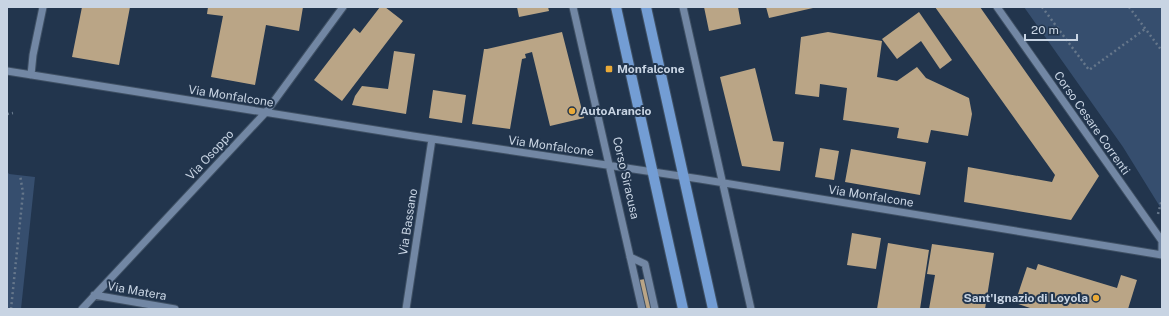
<svg xmlns="http://www.w3.org/2000/svg" width="1169" height="316" font-family="'Public Sans',sans-serif">
<rect width="100%" height="100%" fill="#22354d"/>
<path fill="#364e6e" d="M1024 7H1162V210L1123 147Z
M7 171 9 174 35 177 21 309H7Z"/>
<path fill="#baa586" d="M82 7H130L119 65 72 57Z
M208 7H303L299 31 266 25 255 85 211 77 223 16 207 14Z
M380 7H385L403 21 342 101 314 80 354 28 360 33Z
M517 7H548L549 11 519 17Z
M704 7H738L741 24 709 31Z
M766 7H812L813 8 769 18Z
M935 7H980L1099 176 1071 220 964 202 968 167 1052 182 1055 175Z
M919 12 952 60 940 69 921 41 897 59 882 39Z
M562 32 584 118 550 126 532 52 525 54 526 58 522 59 510 129 472 124 484 49H487Z
M828 32 882 41 877 77 897 81 917 67 926 78 969 98 972 114 968 136 931 130 928 143 897 138 899 128 843 120 847 88 820 84 819 97 795 94 801 37Z
M394 51 415 54 406 114 352 105 355 96 362 86 388 89Z
M755 68 773 141 784 142 780 171 742 166 720 77Z
M433 90 466 95 462 123 429 118Z
M820 148 839 151 834 180 815 177Z
M851 149 926 162 920 195 845 182Z
M852 233 881 238 876 269 847 265Z
M888 243 929 250 920 309H877Z
M932 244 994 253 985 309H929L935 275 927 274Z
M1038 264 1117 288 1121 275 1137 280 1128 309H1033L1015 303 1027 267 1036 270Z
M651 278 658 309H646L639 280Z"/>
<g fill="none" stroke-linecap="round" stroke-linejoin="round">
<defs>
<path id="minor" d="M573 7 642 309
M683 7 751 309
M997 7 1162 241V255
M7 71 413 136 700 179 1162 255
M31 75 33 55 43 7
M630 257 645 264 655 309
M94 295 175 309
M82 309 266 112 343 7
M406 309 432 139"/>
<path id="major" d="M616 7 683 309
M646 7 713 309"/>
</defs>
<use href="#minor" stroke="#3f5064" stroke-width="9"/>
<use href="#major" stroke="#3f5064" stroke-width="12"/>
<path stroke="#66778b" stroke-width="2.5" stroke-dasharray="2 3" stroke-linecap="butt" d="M1042 7 1089 70 1145 29
M1129 7 1162 51
M7 114 13 113
M1158 214 1162 199
M11 309 23 193 20 175"/>
<use href="#minor" stroke="#7287a4" stroke-width="7"/>
<use href="#major" stroke="#739dd4" stroke-width="10"/>
</g>
<g fill="#eaaa38" stroke="#22354d" stroke-width="1.5">
<rect x="605" y="65" width="8" height="8" rx="2"/>
<circle cx="572" cy="111" r="4"/>
<circle cx="1096" cy="298" r="4"/>
</g>
<g text-anchor="middle" stroke-width="4" stroke-linejoin="round" paint-order="stroke">
<g font-size="12" font-weight="bold" fill="#c8d4e3" stroke="#22354d" text-anchor="start">
<text x="617" y="73">Monfalcone</text>
<text x="580" y="115">AutoArancio</text>
<text x="1088" y="302" text-anchor="end">Sant'Ignazio di Loyola</text>
</g>
<g font-size="12" fill="#c8d4e3" stroke="#22354d">
<text transform="translate(231 96) rotate(9)" y="4">Via Monfalcone</text>
<text transform="translate(1092 123) rotate(55)" y="4">Corso Cesare Correnti</text>
<text transform="translate(551 146) rotate(8)" y="4">Via Monfalcone</text>
<text transform="translate(210 155) rotate(-47)" y="4">Via Osoppo</text>
<text transform="translate(626 178) rotate(77)" y="4">Corso Siracusa</text>
<text transform="translate(871 196) rotate(9)" y="4">Via Monfalcone</text>
<text transform="translate(408 222) rotate(-81)" y="4">Via Bassano</text>
<text transform="translate(137 291) rotate(10)" y="4">Via Matera</text>
</g>
</g>
<rect width="1169" height="316" fill="none" stroke="#c8d4e3" stroke-width="16"/>
<path d="M1025 34v6h52v-6" fill="none" stroke="#c8d4e3" stroke-width="2"/>
<text x="1031" y="34" font-size="12" fill="#c8d4e3" stroke="#22354d" stroke-width="3" paint-order="stroke">20 m</text>
</svg>
